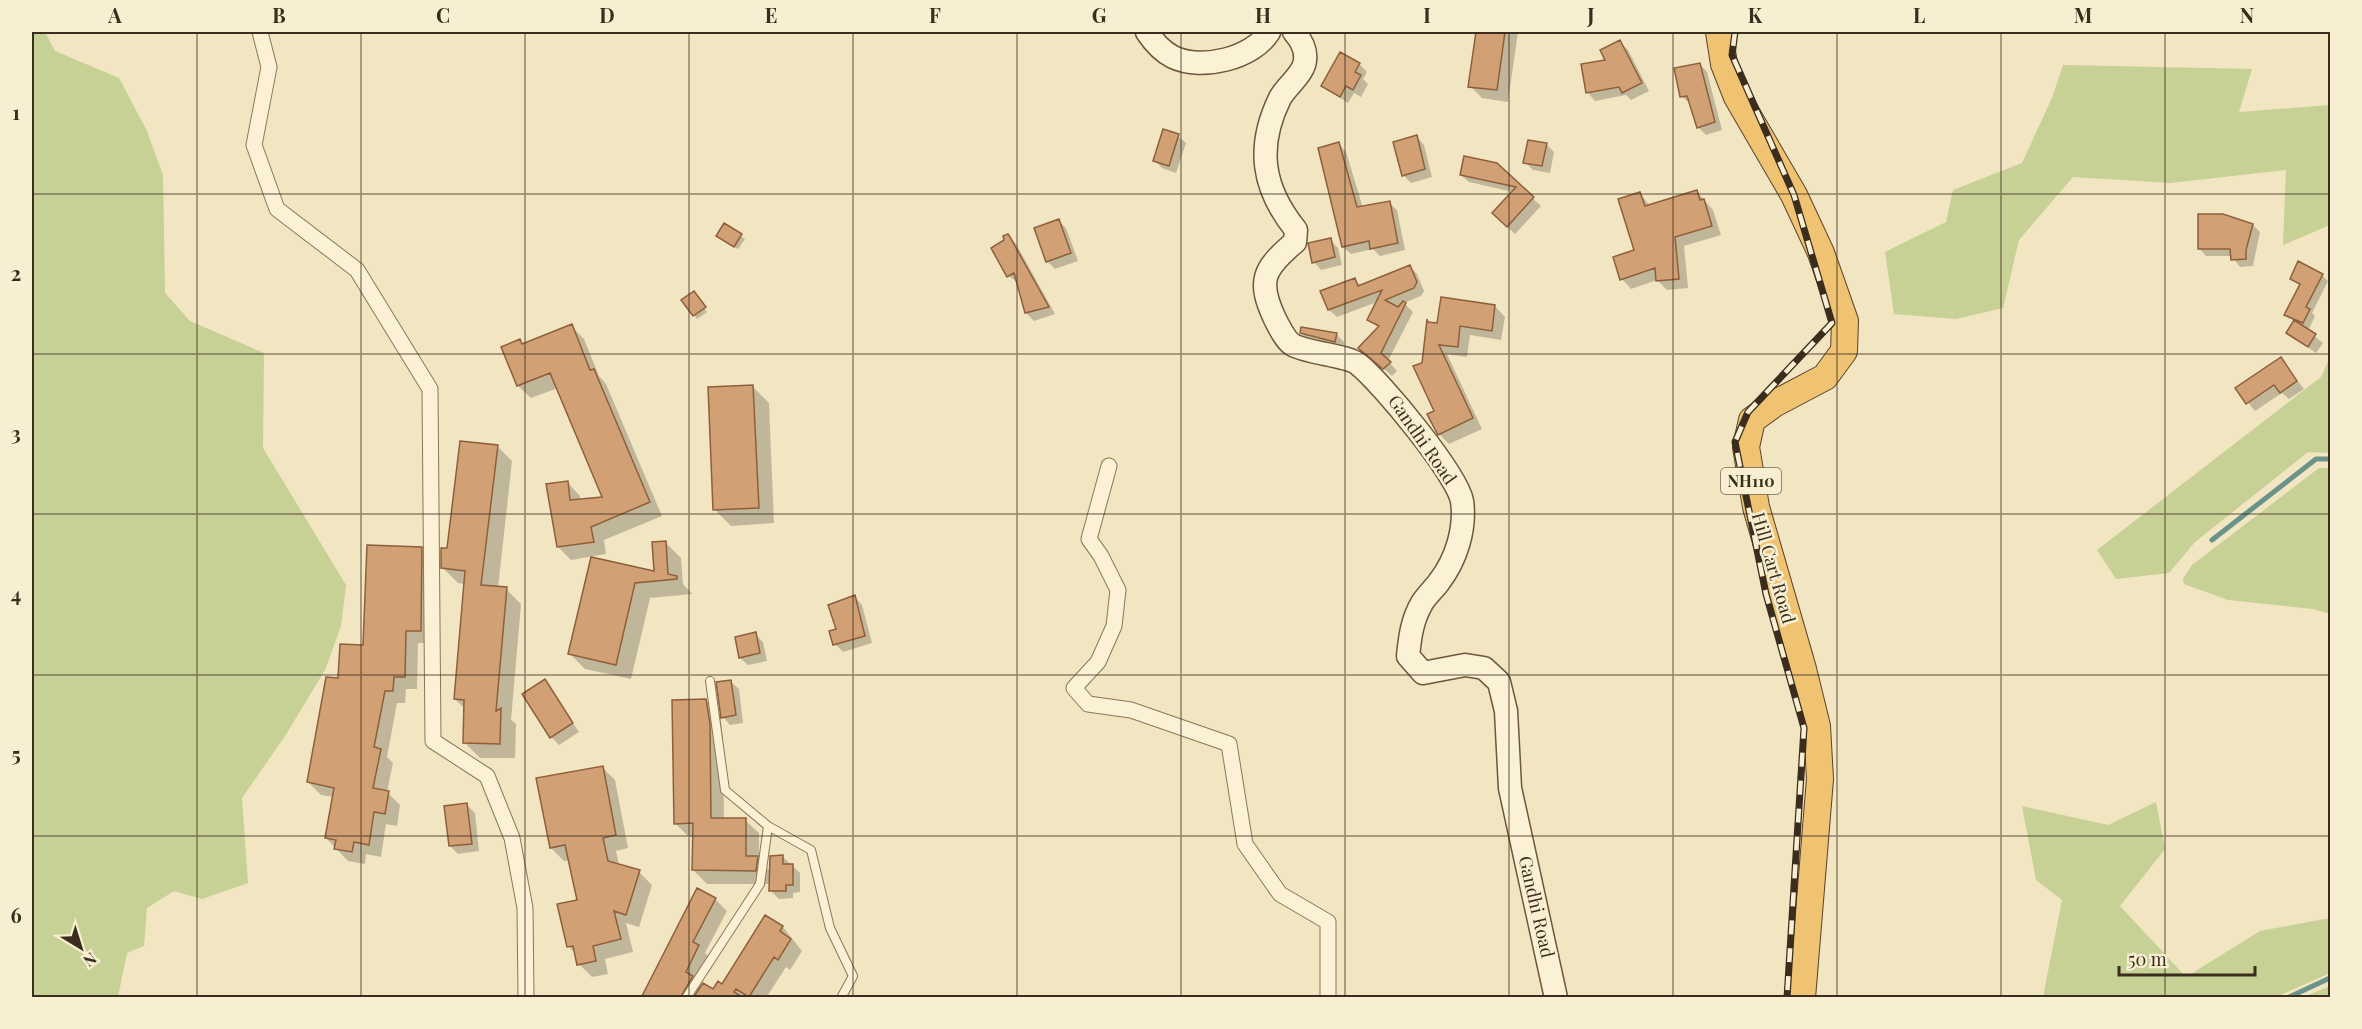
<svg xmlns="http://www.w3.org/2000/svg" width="2362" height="1029" font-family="'Playfair Display',serif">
<rect width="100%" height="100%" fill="#f1e5c2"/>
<path fill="#c7d095" d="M32 32H45L55 51 119 78 147 131 163 175 165 293 190 321 264 353 263 448 346 585 341 626 325 670 285 736 242 798 248 883 202 899 174 891 147 908 144 946 127 953 118 997H32Z
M2063 65 2252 69 2239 112 2330 105V225L2283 245 2286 170 2170 183 2073 177 2019 240 2003 308 1956 319 1894 314 1885 252 1946 222 1953 190 2022 163 2052 98Z
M2330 357V453L2308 452 2195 542 2169 573 2116 579 2097 550 2321 377Z
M2319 468H2330V614L2313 609 2228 600 2184 584 2183 579 2192 565Z
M2156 802 2165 849 2120 906 2186 977 2260 931 2330 918V973L2276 997H2043L2062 900 2036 880 2022 806 2108 825Z
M2330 986V997H2304Z"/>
<path fill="#0003" d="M1477 32H1518L1508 102 1482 98 1470 86Z
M1585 32H1602L1588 34Z
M1620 42 1628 50 1649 91 1631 100 1626 95 1595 101 1588 93 1583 66 1607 61Z
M1359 64 1367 72 1363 79 1368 84 1361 97 1354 93 1348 103 1323 86Z
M1700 64 1707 72 1722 130 1706 135 1698 127 1691 104 1681 96Z
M1178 136 1186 143 1176 173 1162 168 1155 161Z
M1417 137 1424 145 1432 177 1411 183 1403 175Z
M1339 144 1346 152 1363 208 1389 203 1397 210 1405 250 1380 256 1373 249 1351 254 1343 247Z
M1546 144 1554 152 1550 173 1533 170 1525 162Z
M1497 165 1541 206 1515 234 1501 221 1513 192 1469 182 1461 175Z
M1697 192 1713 210 1721 235 1684 246 1688 288 1667 290 1657 280 1631 289 1622 279 1635 251 1640 193 1650 206Z
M1058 221 1066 228 1078 261 1055 269 1047 261Z
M724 225 745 239 738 249 721 239Z
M2253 225 2260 232 2253 266 2240 267 2232 256H2206L2199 248Z
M1008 236 1016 244 1055 314 1034 321 1026 313 1018 283 1009 276Z
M1330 240 1338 248 1342 265 1321 270 1314 262Z
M1409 266 1417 274 1424 291 1421 296 1404 303 1413 312 1388 361 1397 371 1392 376 1360 348 1379 328 1369 319 1377 302 1337 317 1329 310 1355 280 1361 286Z
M2322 275 2328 281 2312 313 2315 316 2308 331 2323 343 2316 353 2288 333 2295 322 2286 314 2300 286 2291 278Z
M695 294 707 312 697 319 683 300Z
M1495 306 1505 317 1501 340 1470 335 1467 357 1447 354 1482 429 1449 444 1439 434 1423 364 1438 325Z
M571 326 584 339 599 376 606 384 662 516 604 540 606 554 571 560 558 547 568 483 580 496 581 501 604 498 558 388 531 398 518 386 503 348 520 341 524 345Z
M1301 333 1336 334 1344 342 1343 349 1309 341Z
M2281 359 2304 389 2289 399 2282 393 2255 411 2237 389Z
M753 387 769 403 774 523 731 526 714 509Z
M497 446 512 461 498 588 506 589 521 604 511 720 516 724 515 758H480L464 742 465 709 455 699 465 584 458 583 443 568Z
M665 542 681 558 683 584 692 594 650 598 631 679 585 669 570 654 592 559 656 573Z
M421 549 434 561 433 643H418L417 689H406L405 703H397L387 757 393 763 387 792 400 805 397 826 386 824 381 857 366 854 365 864 348 861 326 838 334 797 321 795 308 782 340 680 365 646Z
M855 597 862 605 872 643 843 652 835 644Z
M755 634 763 642 767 661 748 665 740 658Z
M544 681 579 732 559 745 551 737Z
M731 682 739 689 743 723 730 725 723 717Z
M706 700 720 714 723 739 724 820H745L759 833V860L771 872 783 857 800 873V892L793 893V898L779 899 771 891V884H707L693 870 694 837H689L675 823Z
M602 767 615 780 628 848 616 851 619 865 639 872 652 885 639 927 626 923 633 952 605 959 608 974 592 977 579 964 577 955 568 946 579 901 570 860 564 861 551 848Z
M467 805 475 813 479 851 458 854 450 846Z
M715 899 727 911 705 953 711 959 698 983 702 987 713 991 722 986 766 917 783 927 802 951 790 970 786 967 766 998H643Z"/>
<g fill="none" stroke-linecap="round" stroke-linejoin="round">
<path stroke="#6a938a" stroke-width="5" d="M2212 540 2316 459H2330
M2287 998 2330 978"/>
</g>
<path fill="#d2a075" stroke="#8e5f3b" stroke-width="1.5" d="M1476 32H1505L1497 90 1468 87Z
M1620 40 1642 83 1622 93 1619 87 1586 93 1581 64 1605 60 1600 50Z
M1340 52 1360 63 1355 72 1361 75 1353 90 1346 86 1340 97 1321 86Z
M1700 63 1715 122 1697 128 1687 96 1680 97 1674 68Z
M1163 129 1179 134 1169 166 1153 161Z
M1417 135 1425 169 1402 176 1393 142Z
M1528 140 1547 143 1542 166 1523 163Z
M1339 142 1357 207 1390 201 1398 243 1370 249 1369 241 1342 247 1318 148Z
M1464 156 1497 163 1534 197 1507 227 1492 213 1516 187 1460 175Z
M1697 190 1700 200 1704 199 1712 226 1675 237 1679 279 1656 281 1655 268 1620 280 1613 257 1634 250 1618 199 1640 192 1645 206Z
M2198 214H2223L2253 224 2246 250V259L2231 260 2230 249H2198Z
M1059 219 1071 253 1046 262 1034 228Z
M724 223 742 234 734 247 716 236Z
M1008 234 1010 237 1049 307 1025 313 1014 273 1007 277 991 248 1004 240 1003 236Z
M1331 238 1335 257 1312 263 1308 243Z
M2298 261 2323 274 2306 307 2310 309 2303 323 2284 315 2300 284 2290 279Z
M1410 265 1417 282 1414 288 1385 300 1398 307 1403 301 1406 303 1381 353 1391 362 1383 369 1358 348 1379 326 1367 320 1382 290 1328 310 1320 291 1355 278 1358 286Z
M694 291 706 307 693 316 681 300Z
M1441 297 1495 305 1492 331 1460 326 1458 347 1439 345 1473 418 1438 435 1427 414 1434 411 1413 366 1422 363 1427 319 1428 322 1437 323Z
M2294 320 2316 334 2308 347 2286 333Z
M572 324 590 370 594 369 650 502 591 527 594 542 557 547 546 484 568 481 570 500 602 497 550 373 517 386 501 347 520 339 522 344Z
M1301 327 1337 333 1335 342 1300 333Z
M2281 357 2297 381 2280 393 2274 385 2246 404 2235 388Z
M753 385 759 508 713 510 708 387Z
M460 441 498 445 481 585 507 587 496 711 501 708 500 744 463 743 464 700 454 699 465 571 441 568V548H447Z
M666 541 668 574 677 576V579L635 583 616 665 568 654 591 557 654 571 652 542Z
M367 545 422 547 421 631H406L405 677H394L393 691H385L374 747 381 749 373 788 389 791 385 814 374 812 369 845 354 842 352 852 334 849 336 840 325 838 334 788 307 782 326 677 338 678 340 644 363 645Z
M855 595 865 636 833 645 829 631 836 629 828 605Z
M756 632 760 653 739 658 735 637Z
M545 679 573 723 550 738 522 694Z
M731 680 736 715 721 718 716 682Z
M706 699 710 724 711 818H746V856H758L756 871 692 870 693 823 674 824 672 700Z
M603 766 616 835 603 838 608 861 640 870 626 915 614 911 621 939 593 946 596 961 577 965 573 946 567 947 557 904 577 900 565 845 550 848 536 778Z
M467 803 472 844 449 846 444 806Z
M783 855V864H793V885H786V891H769L770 856Z
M697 888 716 898 693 942 699 945 686 972 693 976 680 998H641Z
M765 915 783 926 780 931 791 939 778 960 774 957 749 997 736 989 734 992 744 998H693L703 983 713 989 718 981 722 984Z"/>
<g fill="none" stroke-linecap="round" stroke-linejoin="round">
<defs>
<path id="service" d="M710 681 725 790 768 826 811 850 830 928 853 976 841 998
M686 998 760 884 768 826"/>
<path id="minor" d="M260 32 269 67 254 145 277 209 357 270 430 389 433 741 487 776 512 838 525 908 526 998
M1109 466 1089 539 1101 556 1118 590 1114 626 1098 662 1074 688 1088 704 1131 710 1229 744 1245 844 1280 894 1328 922V998"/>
<path id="secondary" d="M1147 32C1153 41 1163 52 1173 57 1202 71 1253 58 1269 32
M1294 32C1302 41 1308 52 1304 65 1300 77 1286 87 1280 98 1256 147 1262 188 1296 230L1295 242C1263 269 1257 281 1275 319 1279 327 1286 341 1293 345 1310 354 1347 355 1358 364 1381 382 1457 474 1462 501 1466 529 1456 560 1439 582 1434 589 1426 596 1422 603 1412 620 1410 637 1408 656L1423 673 1465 665 1484 668 1499 682 1506 711 1510 788 1556 998"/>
<path id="trunk" d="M1719 32 1724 64 1737 97 1794 195 1821 253 1845 321 1844 351 1825 377 1774 404 1752 420 1746 447 1756 507 1803 669 1817 726 1820 779 1802 998"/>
</defs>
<use href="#service" stroke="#8d7657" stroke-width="10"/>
<use href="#minor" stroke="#8d7657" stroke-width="17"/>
<use href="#secondary" stroke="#6e573b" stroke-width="25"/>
<use href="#trunk" stroke="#5a432c" stroke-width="28"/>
<use href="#service" stroke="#fbf2d6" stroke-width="8"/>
<use href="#minor" stroke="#fbf2d6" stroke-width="15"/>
<use href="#secondary" stroke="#fbf2d6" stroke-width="22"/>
<use href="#trunk" stroke="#efc372" stroke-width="26"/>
<defs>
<path id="rail" d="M1735 32 1732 55 1794 195 1832 323 1748 412 1735 442 1766 594 1804 728 1787 998"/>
</defs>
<use href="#rail" stroke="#3b2d1d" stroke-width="7"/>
<use href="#rail" stroke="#f8efd2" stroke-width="4.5" stroke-dasharray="14" stroke-linecap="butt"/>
</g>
<path fill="none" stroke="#3b2d1d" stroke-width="1.5" stroke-opacity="0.55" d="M197 32V998M361 32V998M525 32V998M689 32V998M853 32V998M1017 32V998M1181 32V998M1345 32V998M1509 32V998M1673 32V998M1837 32V998M2001 32V998M2165 32V998M32 194H2330M32 354H2330M32 514H2330M32 675H2330M32 836H2330"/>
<g text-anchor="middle" stroke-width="5" stroke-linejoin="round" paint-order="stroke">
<rect fill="#f8efd2" stroke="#746753" stroke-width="1.5" x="1721" y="468" width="60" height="26" rx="4.5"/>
<g font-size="16" font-weight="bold" fill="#3b2d1d">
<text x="1751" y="487">NH110</text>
</g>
<g font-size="18" fill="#3b2d1d" stroke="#f8efd2">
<text transform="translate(1422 440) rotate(55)" y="6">Gandhi Road</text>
<text transform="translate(1773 568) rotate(74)" y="6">Hill Cart Road</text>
<text transform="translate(1536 907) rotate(77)" y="6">Gandhi Road</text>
</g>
</g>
<rect width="2362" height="1029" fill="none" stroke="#f8efd2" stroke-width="66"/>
<g transform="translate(81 948) rotate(142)" stroke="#f8efd2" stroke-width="4.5" paint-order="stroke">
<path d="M0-4.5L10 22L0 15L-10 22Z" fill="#3b2d1d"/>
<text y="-9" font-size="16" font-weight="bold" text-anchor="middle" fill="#3b2d1d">N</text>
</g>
<path d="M2119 966v9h136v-9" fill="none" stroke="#3b2d1d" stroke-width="3"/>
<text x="2128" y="966" font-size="18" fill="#3b2d1d" stroke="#f8efd2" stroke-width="4.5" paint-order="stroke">50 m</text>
<rect x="33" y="33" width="2296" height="963" fill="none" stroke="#3b2d1d" stroke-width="2"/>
<g font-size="20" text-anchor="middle" font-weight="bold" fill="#3b2d1d">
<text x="115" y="23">A</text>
<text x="279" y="23">B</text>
<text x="443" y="23">C</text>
<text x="607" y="23">D</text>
<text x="771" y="23">E</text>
<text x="935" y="23">F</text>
<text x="1099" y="23">G</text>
<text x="1263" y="23">H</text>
<text x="1427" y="23">I</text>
<text x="1591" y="23">J</text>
<text x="1755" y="23">K</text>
<text x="1919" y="23">L</text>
<text x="2083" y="23">M</text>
<text x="2247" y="23">N</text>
<text x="16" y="120">1</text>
<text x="16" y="281">2</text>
<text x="16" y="441">3</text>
<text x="16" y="602">4</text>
<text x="16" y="762">5</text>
<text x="16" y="923">6</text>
</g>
</svg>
